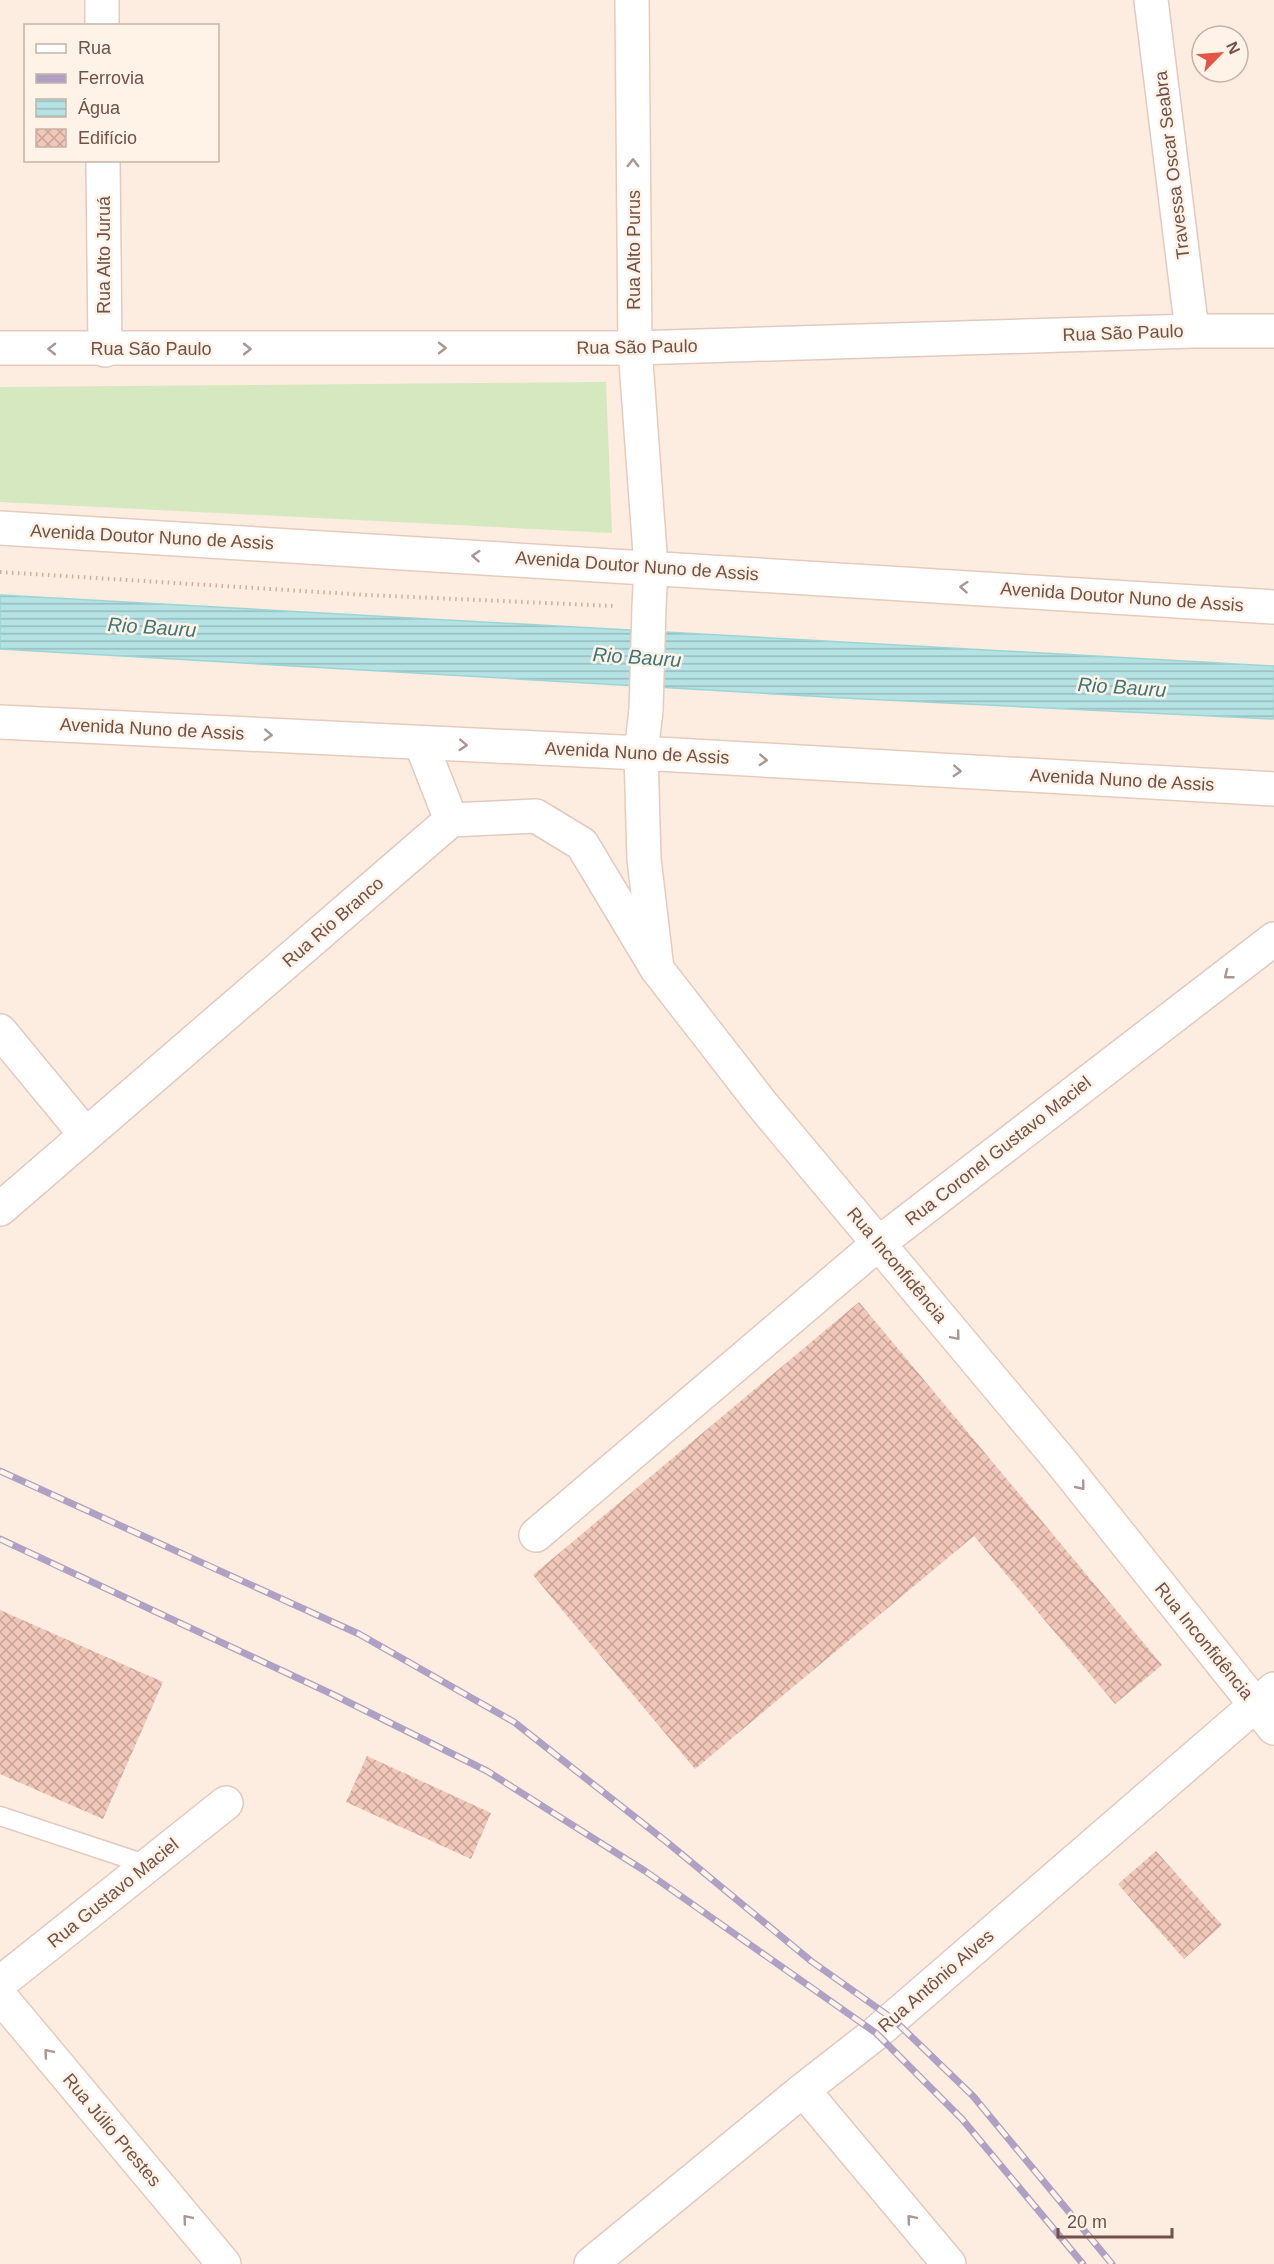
<svg xmlns="http://www.w3.org/2000/svg" width="1274" height="2264" font-family="Helvetica,sans-serif">
<defs>
<pattern id="water-rules" width="6" height="5" patternUnits="userSpaceOnUse" patternTransform="scale(1.5)"><rect width="6" height="5" fill="#b5e3e4"/><path d="M0 2.5h6" fill="none" stroke="#98babb"/></pattern>
<pattern id="building-cross-hatch" width="8" height="8" patternUnits="userSpaceOnUse" patternTransform="scale(1.5)"><rect width="8" height="8" fill="#f0c7b8"/><path d="M0 0l8 8M0 8l8-8" fill="none" stroke="#c7a498"/></pattern>
</defs>
<rect width="100%" height="100%" fill="#fcede0"/>
<path fill="#d5e8bf" d="M606 382 612 533 0 502V387Z"/>
<path fill="url(#water-rules)" stroke="#9cd4d6" stroke-width="1.5" d="M0 595 1274 666V719L844 698 0 649Z"/>
<path fill="url(#building-cross-hatch)" d="M859 1302 1162 1665 1115 1704 974 1536 695 1769 533 1575Z
M0 1610 163 1682 103 1819 0 1774Z
M367 1756 491 1813 471 1859 346 1802Z
M1156 1851 1222 1925 1184 1959 1118 1884Z"/>
<g fill="none" stroke-linecap="round" stroke-linejoin="round">
<defs>
<path id="lane" d="M0 1816 148 1865"/>
<path id="street" d="M102 0V26
M1151 0 1192 331
M103 160 105 350
M635 348 1192 331H1274
M421 743 451 820
M0 1031 86 1135
M0 1209 451 820 536 816 582 844 657 969
M536 1535 879 1243 1274 939
M0 1983 226 1803
M803 2090 949 2264
M591 2264 803 2090 876 2033 1274 1689"/>
<path id="secondary" d="M632 0 635 348 651 567 649 607
M0 348H635
M0 528 1274 607
M646 710 641 753 644 859 657 969 761 1103 1063 1464 1274 1728
M0 722 641 753 1274 789
M0 1996 224 2264"/>
</defs>
<use href="#lane" stroke="#e1cabf" stroke-width="21"/>
<use href="#street" stroke="#e1cabf" stroke-width="36"/>
<use href="#secondary" stroke="#e6cbbc" stroke-width="36"/>
<path stroke="#d5ab9c" stroke-width="4" stroke-dasharray="1.5 4.5" stroke-linecap="butt" d="M0 572 367 595 614 606"/>
<use href="#lane" stroke="#fff" stroke-width="18"/>
<use href="#street" stroke="#fff" stroke-width="33"/>
<use href="#secondary" stroke="#fff" stroke-width="33"/>
<defs>
<path id="rail" d="M0 1471 359 1634 514 1722 668 1843 811 1961 893 2019 973 2096 1112 2264
M0 1539 334 1695 487 1771 645 1871 876 2033 962 2119 1083 2264"/>
</defs>
<use href="#rail" stroke="#afa0c4" stroke-width="7"/>
<use href="#rail" stroke="#fff2e6" stroke-width="4.5" stroke-dasharray="14" stroke-linecap="butt"/>
<defs>
<path id="secondary-bridge" d="M646 710 649 607"/>
</defs>
<use href="#secondary-bridge" stroke="#e6cbbc" stroke-width="36" stroke-linecap="butt"/>
<use href="#secondary-bridge" stroke="#fff" stroke-width="33"/>
</g>
<defs><path id="oneway-chevron" d="M-2-3.5L2.5 0L-2 3.5" fill="none" stroke-width="1.6" stroke-linecap="round" stroke-linejoin="round" transform="scale(1.5)"/></defs>
<g stroke="#aa9791">
<use href="#oneway-chevron" transform="translate(633 163) rotate(-90)"/>
<use href="#oneway-chevron" transform="translate(442 348)"/>
<use href="#oneway-chevron" transform="translate(52 349) rotate(-179)"/>
<use href="#oneway-chevron" transform="translate(247 349)"/>
<use href="#oneway-chevron" transform="translate(476 556) rotate(-176)"/>
<use href="#oneway-chevron" transform="translate(964 587) rotate(-176)"/>
<use href="#oneway-chevron" transform="translate(268 735) rotate(3)"/>
<use href="#oneway-chevron" transform="translate(463 745) rotate(3)"/>
<use href="#oneway-chevron" transform="translate(763 760) rotate(3)"/>
<use href="#oneway-chevron" transform="translate(957 771) rotate(3)"/>
<use href="#oneway-chevron" transform="translate(1228 975) rotate(142)"/>
<use href="#oneway-chevron" transform="translate(956 1336) rotate(50)"/>
<use href="#oneway-chevron" transform="translate(1081 1486) rotate(51)"/>
<use href="#oneway-chevron" transform="translate(48 2053) rotate(-130)"/>
<use href="#oneway-chevron" transform="translate(187 2219) rotate(-130)"/>
<use href="#oneway-chevron" transform="translate(911 2219) rotate(-130)"/>
</g>
<g text-anchor="middle" stroke-width="5" stroke-linejoin="round" paint-order="stroke">
<g font-size="18" fill="#725148" stroke="#fff2e6">
<text transform="translate(1172 165) rotate(-97)" y="6">Travessa Oscar Seabra</text>
<text transform="translate(634 250) rotate(-90)" y="6">Rua Alto Purus</text>
<text transform="translate(104 255) rotate(-90)" y="6">Rua Alto Juruá</text>
<text transform="translate(1123 333) rotate(-2)" y="6">Rua São Paulo</text>
<text transform="translate(637 347) rotate(-1)" y="6">Rua São Paulo</text>
<text x="151" y="355">Rua São Paulo</text>
<text transform="translate(152 537) rotate(3)" y="6">Avenida Doutor Nuno de Assis</text>
<text transform="translate(637 566) rotate(4)" y="6">Avenida Doutor Nuno de Assis</text>
<text transform="translate(1122 597) rotate(4)" y="6">Avenida Doutor Nuno de Assis</text>
<text transform="translate(152 729) rotate(3)" y="6">Avenida Nuno de Assis</text>
<text transform="translate(637 753) rotate(3)" y="6">Avenida Nuno de Assis</text>
<text transform="translate(1122 780) rotate(3)" y="6">Avenida Nuno de Assis</text>
<text transform="translate(333 922) rotate(-41)" y="6">Rua Rio Branco</text>
<text transform="translate(998 1151) rotate(-38)" y="6">Rua Coronel Gustavo Maciel</text>
<text transform="translate(897 1265) rotate(50)" y="6">Rua Inconfidência</text>
<text transform="translate(1204 1641) rotate(51)" y="6">Rua Inconfidência</text>
<text transform="translate(113 1893) rotate(-39)" y="6">Rua Gustavo Maciel</text>
<text transform="translate(936 1981) rotate(-41)" y="6">Rua Antônio Alves</text>
<text transform="translate(112 2130) rotate(50)" y="6">Rua Júlio Prestes</text>
</g>
<g font-size="20" font-style="italic" fill="#3c7677" stroke="#fff2e6">
<text transform="translate(152 627) rotate(4)" y="7">Rio Bauru</text>
<text transform="translate(637 657) rotate(4)" y="7">Rio Bauru</text>
<text transform="translate(1122 687) rotate(4)" y="7">Rio Bauru</text>
</g>
</g>
<rect x="24" y="24" width="195" height="138" fill="#fff2e6" stroke="#c7b2a7" stroke-width="1.5"/>
<rect x="36" y="44" width="30" height="9" fill="#ffffff" stroke="#c7b2a7" stroke-width="1.5"/>
<text x="78" y="54" font-size="18" fill="#725148">Rua</text>
<rect x="36" y="74" width="30" height="9" fill="#afa0c4" stroke="#c7b2a7" stroke-width="1.5"/>
<text x="78" y="84" font-size="18" fill="#725148">Ferrovia</text>
<rect x="36" y="99" width="30" height="18" fill="url(#water-rules)" stroke="#c7b2a7" stroke-width="1.5"/>
<text x="78" y="114" font-size="18" fill="#725148">Água</text>
<rect x="36" y="129" width="30" height="18" fill="url(#building-cross-hatch)" stroke="#c7b2a7" stroke-width="1.5"/>
<text x="78" y="144" font-size="18" fill="#725148">Edifício</text>
<g transform="translate(1220 54) rotate(65)"><circle r="28" fill="#fff2e6" stroke="#c7b2a7" stroke-width="1.5"/>
<path d="M0-4.5L10 22L0 15L-10 22Z" fill="#e45546"/>
<text y="-9" font-size="16" font-weight="bold" text-anchor="middle" fill="#725148">N</text>
</g>
<path d="M1058 2228v9h114v-9" fill="none" stroke="#725148" stroke-width="3"/>
<text x="1067" y="2228" font-size="18" fill="#725148" stroke="#fff2e6" stroke-width="4.5" paint-order="stroke">20 m</text>
</svg>
